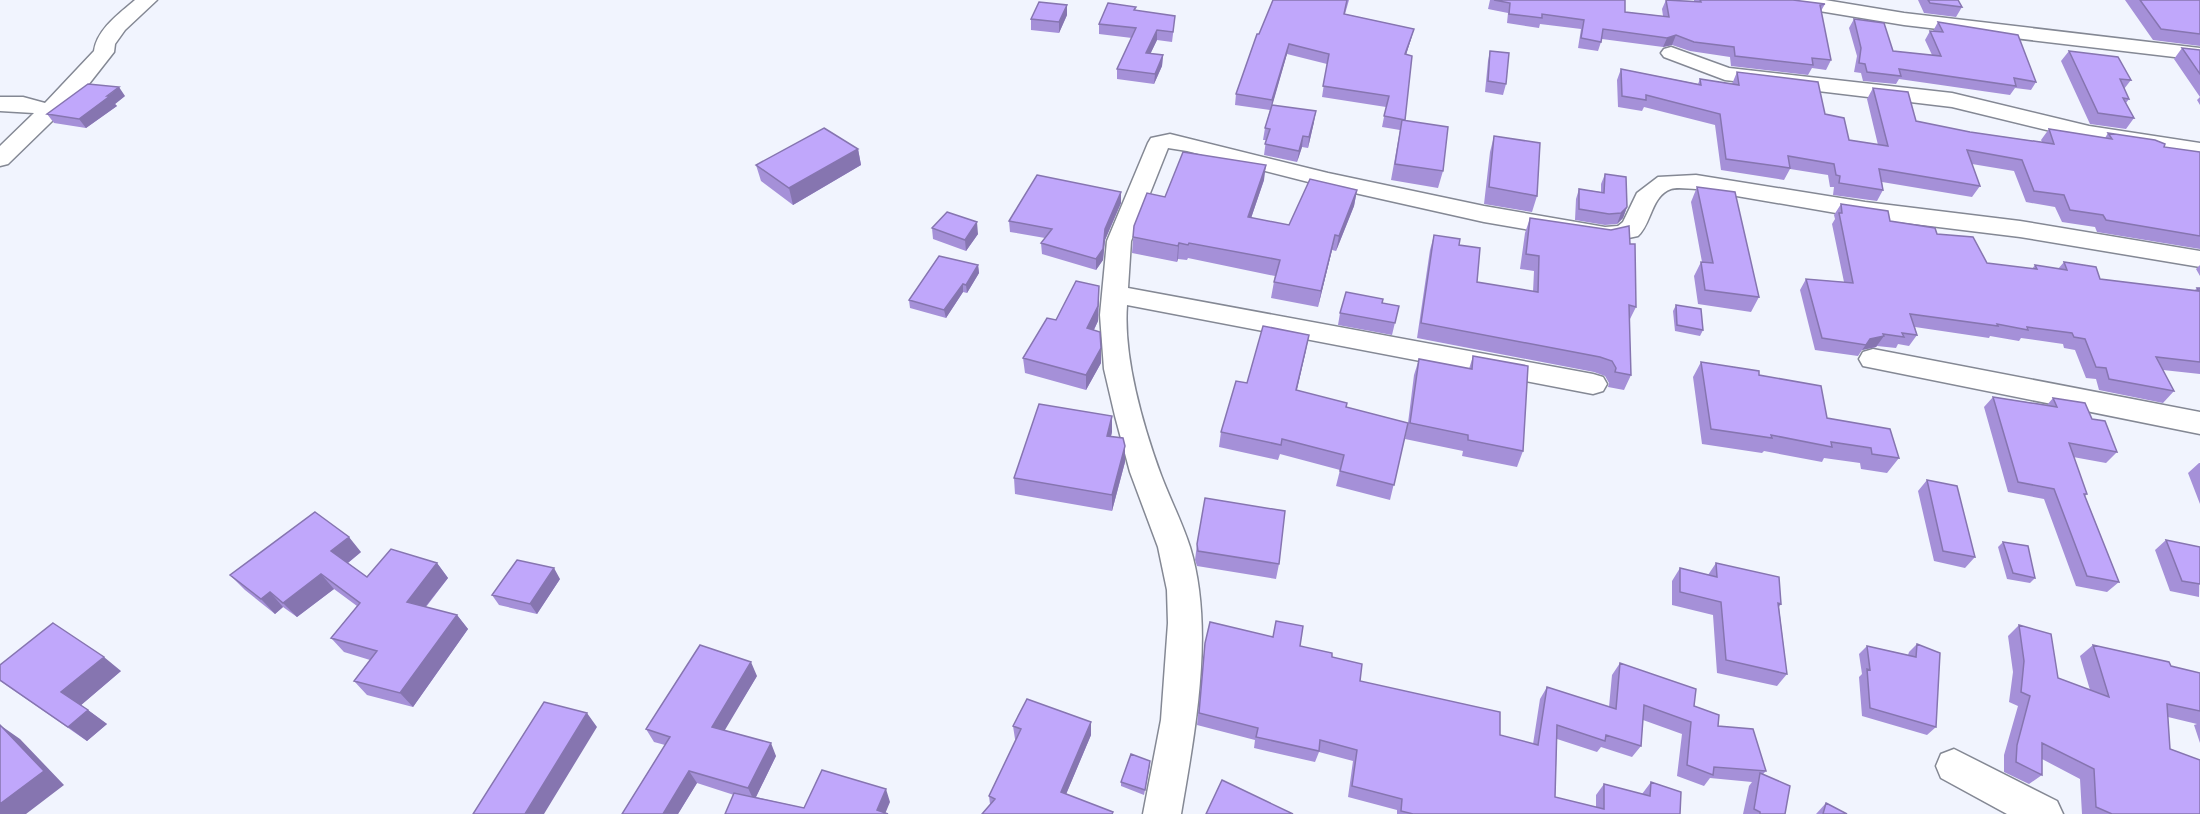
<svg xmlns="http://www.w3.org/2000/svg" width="2200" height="814" font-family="Cabin,sans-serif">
<rect width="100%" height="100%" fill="#f1f4fe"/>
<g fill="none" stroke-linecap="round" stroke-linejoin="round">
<defs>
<path id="minor" d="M135 0H157L125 30 115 44 114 52 85 89 8 164 0 166V146L34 113 0 111V97H23L45 103 94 51C97 29 120 13 135 0Z
M1779 0H1825L1904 13 2200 48V60L1904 25 1789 6 1782 4Z
M1671 47 1729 68 1952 93 2089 126 2200 143V157L2088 140 1952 107 1725 80 1664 57 1661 53 1664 49Z
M1170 134 1328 173 1484 206 1605 227 1618 226 1623 222 1637 193 1658 177 1696 175 1865 202 2020 221 2200 251V267L2020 237 1865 218 1696 189C1689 189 1678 187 1671 189 1651 196 1652 223 1638 236L1605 243 1484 222 1328 187 1187 151 1168 148 1131 241 1128 288 1593 374 1603 377 1607 384 1603 391 1593 394 1127 305C1123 357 1143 426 1161 475 1170 499 1182 522 1190 547 1215 629 1195 731 1181 814H1143L1161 720 1168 623 1167 590 1158 547 1130 472 1115 416 1104 369 1100 315 1107 241 1148 143 1151 138Z
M1873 349 2200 412V434L1863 366 1859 359 1863 352Z
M1954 749 2057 801 2063 814H2007L1941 778 1936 766 1941 754Z"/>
</defs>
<use href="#minor" stroke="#848894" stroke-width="3"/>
<use href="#minor" fill="#fff" fill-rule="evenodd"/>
</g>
<path fill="#a590d8" d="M1273 0H1349L1345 14 1414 29 1411 39 1406 55 1405 121 1443 171 1438 188 1391 180 1400 130 1382 127 1386 107 1322 97 1327 64 1287 54 1272 105 1314 122 1308 148 1302 147 1297 162 1264 155 1266 140H1263L1265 128 1270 110 1235 105 1236 94Z
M1490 0H1625V12L1663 16 1662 9 1666 0 1694 1V0H1793L1825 4 1821 11 1831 60 1826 70 1812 68 1808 75 1731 66 1730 57 1690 51 1672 45 1663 47 1602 39 1598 51 1578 48 1581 29 1540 24 1539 28 1507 23 1508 13 1488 9Z
M1918 0H1958L1962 7 1956 17 1924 13Z
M2125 0H2200V46L2153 40Z
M1067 5V15L1059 33 1031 30V19Z
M1136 10 1174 26 1172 42 1157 40 1150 54 1163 55 1162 66 1154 84 1117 79V69L1132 38 1099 34V24Z
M1854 19 1893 51 1932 55 1925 40 1930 31H1933L1938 22 2036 82 2031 90 2015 88 2010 95 1899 79 1896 84 1863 81 1861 73 1854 72 1857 56 1849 28Z
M2182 48 2200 50V105L2197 100 2200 97 2174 59Z
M1490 51 1506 84 1503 95 1485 92 1488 61Z
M2069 51 2131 80 2124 89 2129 99 2126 103 2134 118 2126 129 2090 124 2061 61Z
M1621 69 1698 84 1700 79 1732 84 1737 72 1825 114 1849 140 1878 145 1867 99 1873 88 1916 121 1970 132 2042 142 2041 140 2049 129 2105 138 2108 133 2164 147 2200 152V249L2097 232 2095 227 2062 222 2055 207 2026 202 2014 171 1972 164 1980 186 1972 197 1882 182 1883 190 1877 201 1833 195 1834 187H1830L1828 175 1790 169 1784 180 1721 170 1715 125 1644 107 1642 111 1618 107 1617 80Z
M125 96 115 104 117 106 86 128 54 123 47 114Z
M1494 136 1537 196 1532 212 1484 204 1490 152Z
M858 149 861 165 793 205 761 181 756 165Z
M1605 174 1627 207 1623 218 1617 224 1605 225 1575 220 1576 199 1579 189 1601 192V184Z
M1264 180 1251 218 1289 225 1357 190 1354 206 1336 251 1332 250 1318 307 1271 298 1275 276 1188 258 1187 260 1178 259 1177 262 1132 253 1134 226 1165 197Z
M1697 187 1759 297 1751 312 1698 304 1694 276 1701 262H1702L1691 202Z
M1121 192V203L1105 240 1103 260 1096 270 1042 254 1041 243 1045 238 1010 232 1009 221Z
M1841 204 1890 221 1937 234 1987 263 2032 269 2035 265 2058 269 2064 262 2100 279 2194 291 2197 288H2200V374L2163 370 2174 391 2163 403 2099 390 2096 379 2086 378 2075 350 2064 348 2063 344 2021 338 2019 341 1990 336 1989 338 1915 327 1917 335 1909 346 1898 344 1896 348 1877 346 1876 347 1862 350 1858 356 1815 350 1800 290 1806 279 1844 282 1832 224 1835 219 1834 215Z
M1530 218 1630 244 1636 307 1629 321 1631 375 1624 390 1608 387 1609 383 1605 376 1594 372 1417 338 1430 250 1434 235 1477 282 1533 292 1534 271 1520 269 1525 233Z
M932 228 978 234 966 251 933 239Z
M978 265 979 273 967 293 963 292 946 318 910 308 909 300Z
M2200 265V276L2196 269Z
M1099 301 1098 321 1094 330 1101 363 1086 390 1025 373 1023 358 1056 320Z
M1382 303 1399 306 1392 335 1338 325 1340 313Z
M1676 305 1703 330 1700 336 1675 331 1673 311Z
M1306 350 1297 390 1346 407 1408 423 1414 375 1419 359 1469 369 1473 356 1523 451 1517 467 1462 456 1463 451 1405 439 1407 429 1390 500 1336 486 1340 470 1280 454 1278 460 1219 447 1221 432 1247 383Z
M1701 362 1759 375 1827 418 1899 458 1887 473 1861 469 1860 463 1824 458 1822 462 1764 451 1762 453 1702 444 1693 377Z
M1993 397 2047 405 2053 398 2092 419 2117 452 2106 463 2073 457 2087 494 2085 496 2119 582 2107 592 2076 586 2044 499 2008 492 1984 407Z
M1112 432 1111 436 1125 462 1112 511 1015 494 1014 478Z
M2199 463H2200V504L2188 473Z
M1927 480 1975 557 1965 568 1934 561 1918 491Z
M2166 540 2200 547 2199 597 2170 591 2155 550Z
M2003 542 2035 578 2030 583 2007 579 1998 547Z
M1197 544 1279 564 1276 579 1197 566 1195 560Z
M361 552 348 563 367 577 437 563 448 578 426 607 457 615 468 629 413 707 367 695 354 681 370 660 344 652 331 638 357 606 334 589 297 617 283 607 275 614 245 590 230 575Z
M1716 563 1781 604 1779 607 1787 674 1777 686 1717 673 1713 615 1672 605V581L1680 568 1708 575Z
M560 579 537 614 499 605 492 595Z
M2019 625 2058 678 2090 690 2080 656 2093 645 2171 666 2200 711V743L2194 725 2197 724 2168 717 2170 749 2200 814H2082L2080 779 2042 759V775L2029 784 2004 772V755L2018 706 2009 702 2013 672 2008 636Z
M1273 637 1332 657 1360 681 1500 735 1533 744 1540 699 1547 687 1609 707 1612 675 1620 663 1694 706 1718 726 1766 771 1763 774 1785 814H1743L1749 786 1752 782 1710 778 1704 786 1677 776 1682 734 1643 720 1641 746 1632 757 1601 747 1597 752 1557 739 1555 797 1596 807V795L1604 784 1642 794 1651 782 1680 814H1397V810L1348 797 1353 761 1319 752 1315 762 1254 748 1255 740 1197 725 1204 655Z
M1917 644 1936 727 1927 735 1862 716 1859 677 1862 674 1859 654 1867 646 1908 655 1909 652Z
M121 671 81 705 107 724 87 741 0 681Z
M757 676 724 730 776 756 756 797 804 808 890 802 725 814 734 795 697 783 678 814H622L665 745 654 742 646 729Z
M1091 722V735L1066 794 990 804 989 796 1016 740 1015 739 1013 726Z
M1150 765 1144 795 1121 786V782Z
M1826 803 1847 814H1816Z"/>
<path fill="#8675b0" d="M1067 5V15L1059 33V22Z
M1414 29 1411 39 1403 64 1405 54Z
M1157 30V40L1146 63V53Z
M1676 35 1672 45 1663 47 1667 38Z
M1289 44 1287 54 1271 110 1272 100Z
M1163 55 1162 66 1154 84 1155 74Z
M119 87 125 96 115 104 117 106 86 128 79 119Z
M1316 111 1314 122 1308 148 1309 137Z
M1303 136 1302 147 1297 162 1299 151Z
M858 149 861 165 793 205 789 188Z
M1266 165 1264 180 1246 233 1248 217Z
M1357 190 1354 206 1336 251 1339 236Z
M1121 192V203L1105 240 1103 260 1096 270V259L1105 229Z
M1627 207 1623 218 1617 224 1621 213Z
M977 222 978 234 966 251 965 240Z
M1335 235 1332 250 1318 307 1321 291Z
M1179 243 1178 259 1177 262 1178 246Z
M978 265 979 273 967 293 966 285Z
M963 284V292L946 318 944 310Z
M1099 286 1098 321 1087 344V328Z
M1309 335 1306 350 1293 405 1296 390Z
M1884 336 1876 347 1862 350 1870 339Z
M1101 348V363L1086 390V375Z
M1112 416V432L1107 452V436Z
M1125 446V462L1112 511V495Z
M349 537 361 552 344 566 331 551Z
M437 563 448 578 418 616 407 602Z
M554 568 560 579 537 614 530 604Z
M321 574 334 589 297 617 283 603Z
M270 592 283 607 275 614 261 599Z
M457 615 468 629 413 707 400 693Z
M104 657 121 671 80 706 61 692Z
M751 662 757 676 719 740 712 727Z
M88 710 107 724 87 741 68 727Z
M587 713 597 727 544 814H525Z
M1091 722V735L1062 804 1061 792Z
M0 725 20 739 64 785 26 814H0Z
M771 743 776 756 754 801 748 788Z
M689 771 697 783 678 814H663Z
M886 789 890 802 885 814 877 810Z"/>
<path fill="#c0a7fb" stroke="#8675b0" stroke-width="1.5" d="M1273 0H1347L1344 14 1414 29 1405 54 1412 56 1405 120 1384 116 1389 96 1323 86 1329 54 1289 44 1272 100 1236 94 1257 34H1259Z
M1494 0H1625V12L1669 17 1666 0 1701 2 1700 0H1793L1825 4 1820 5 1831 60 1812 58 1813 65 1735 56 1734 47 1694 42 1676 35 1667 38 1603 29 1601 42 1581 38 1584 20 1542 14V18L1509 14 1510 3Z
M1928 0H1958L1962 7 1930 3Z
M2140 0H2200V34L2161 29Z
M1039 2 1067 5 1059 22 1031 19Z
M1108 3 1136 7 1134 10 1175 16 1173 32 1157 30 1146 53 1163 55 1155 74 1117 69 1136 28 1099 24Z
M1854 19 1884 23 1893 51 1941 56 1930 31 1943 32 1938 22 2018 35 2036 82 2014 78 2016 86 1899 69 1901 76 1867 72 1865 64 1859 63 1861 48Z
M2182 48 2200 50V74Z
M1490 51 1509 53 1506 84 1488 81Z
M2069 51 2118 57 2131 80 2120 79 2129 99 2123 98 2134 118 2098 113Z
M1621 69 1701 85 1700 79 1739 85 1737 72 1818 82 1825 114 1844 118 1849 140 1888 146 1873 88 1908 92 1916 121 1970 132 2054 144 2049 129 2112 139 2108 133 2155 140 2165 144 2164 147 2200 152V236L2106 220 2103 215 2070 210 2064 195 2034 191 2022 160 1967 150 1980 186 1879 169 1883 190 1839 183 1840 176 1836 175 1834 164 1788 156 1790 168 1726 159 1720 114 1646 95V100L1622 96Z
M88 84 119 87 107 96H110L79 119 47 114Z
M1272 105 1316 111 1309 137 1303 136 1299 151 1265 144 1270 129 1265 128Z
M1402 120 1448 127 1443 171 1395 164Z
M824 128 858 149 789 188 756 165Z
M1494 136 1540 143 1537 196 1489 187Z
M1183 152 1266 165 1248 217 1289 225 1310 179 1357 190 1339 236 1335 235 1321 291 1274 282 1280 260 1189 243 1188 245 1179 243 1178 246 1133 237 1134 226 1147 193 1165 197Z
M1605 174 1626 177 1627 207 1621 213 1609 214 1579 209V189L1604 193Z
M1037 175 1121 192 1105 229 1103 249 1096 259 1041 243 1052 229 1009 221Z
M1697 187 1735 192 1759 297 1705 290 1701 262 1713 263Z
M1841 204 1888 211 1890 221 1935 228 1937 234 1973 237 1987 263 2037 269 2035 265 2067 270 2064 262 2096 267 2100 279 2199 291 2197 288H2200V362L2156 357 2174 391 2109 379 2106 368 2096 367 2085 339 2074 337 2072 333 2027 327 2028 330 1997 324 1998 326 1910 314 1917 335 1902 333 1904 337 1883 334 1884 336 1870 339 1866 345 1822 338 1806 279 1853 283 1839 213H1842Z
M947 212 977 222 965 240 932 228Z
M1530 218 1611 230 1629 226 1630 244H1635L1636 307 1629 305 1631 375 1615 372 1616 368 1612 361 1600 357 1421 323 1434 235 1460 239 1459 245 1480 248 1477 282 1538 292 1539 256 1526 254Z
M939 256 978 265 966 285 963 284 944 310 909 300Z
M1076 281 1099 286 1098 306 1087 328 1100 332 1101 348 1086 375 1023 358 1047 318 1056 320Z
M1346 292 1383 299 1382 303 1399 306 1395 323 1340 313Z
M1676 305 1701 309 1703 330 1677 325Z
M1263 326 1309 335 1296 390 1347 403 1346 407 1408 423 1394 485 1340 471 1344 455 1282 439 1281 445 1221 432 1236 381 1247 383Z
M1473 356 1528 366 1523 451 1468 440V435L1410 423 1419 359 1472 369Z
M1701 362 1759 371V375L1821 386 1827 418 1890 429 1899 458 1872 454 1871 448 1831 442 1832 447 1771 435 1772 438 1711 429Z
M1993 397 2057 407 2053 398 2085 403 2092 419 2105 421 2117 452 2069 443 2087 494H2084L2119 582 2087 576 2054 489 2018 482Z
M1039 404 1112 416 1107 436 1123 438 1125 446 1112 495 1014 478Z
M1927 480 1957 486 1975 557 1943 551Z
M1205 498 1285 511 1279 564 1198 551 1197 544Z
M315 512 349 537 331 551 367 577 391 549 437 563 407 602 457 615 400 693 354 681 377 651 331 638 360 603 321 574 283 603 270 592 261 599 230 575Z
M2166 540 2200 547V584L2182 581Z
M2003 542 2028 546 2035 578 2013 573Z
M517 560 554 568 530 604 492 595Z
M1716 563 1779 577 1781 604 1778 603 1787 674 1726 660 1721 602 1680 592V568L1717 577Z
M1276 621 1303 626 1300 646 1332 653V657L1362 664 1360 681 1500 712V735L1538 745 1547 687 1616 709 1620 663 1696 689 1694 706 1719 715 1718 726 1753 729 1766 771 1714 767 1713 775 1687 765 1691 722 1644 705 1641 746 1606 735 1605 741 1557 725 1555 797 1604 809V784L1650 796 1651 782 1681 792 1680 814H1413L1401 811 1402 799 1352 786 1357 750 1320 740 1319 751 1256 737 1258 728 1199 713 1205 643 1210 622 1273 637Z
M53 623 104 657 61 692 88 710 68 727 0 680V665Z
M2019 625 2051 634 2058 678 2109 697 2093 645 2169 662 2171 666 2200 673V711L2167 704 2170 749 2200 760V814H2112L2096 807 2094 769 2042 743V775L2016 762 2017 745 2030 696 2021 692 2024 661Z
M1917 644 1940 653 1936 727 1870 708 1867 669 1870 670 1867 646 1916 657Z
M700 645 751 662 712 727 771 743 748 788 689 771 663 814H622L670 737 646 729Z
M1027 699 1091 722 1061 792 1113 812 1112 814H982L995 799 989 796 1021 729 1013 726Z
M544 702 587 713 525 814H473Z
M0 725 44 771 0 804Z
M1131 754 1150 761 1145 790 1121 782Z
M822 770 886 789 877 810 888 814H725L734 793 804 808Z
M1760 773 1790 786 1785 814H1760V812L1754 809Z
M1222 780 1293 814H1206Z
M1826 803 1847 814H1823Z"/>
</svg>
